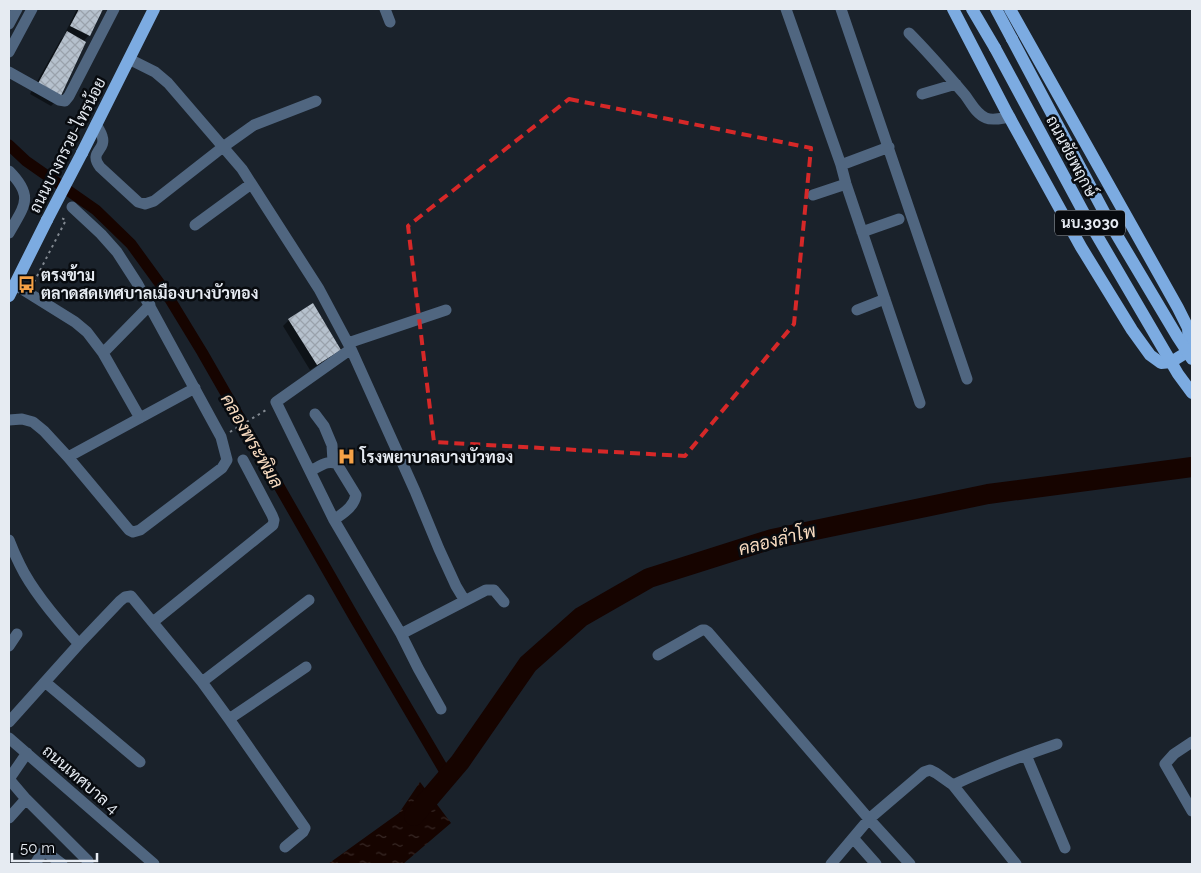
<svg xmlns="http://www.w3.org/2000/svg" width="1201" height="873" font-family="Raleway,Sarabun,sans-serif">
<defs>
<pattern id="water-ripples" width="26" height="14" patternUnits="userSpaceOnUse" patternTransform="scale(1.25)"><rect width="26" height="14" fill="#160400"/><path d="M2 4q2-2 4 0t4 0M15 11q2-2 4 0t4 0" fill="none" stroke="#382926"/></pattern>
<pattern id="building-cross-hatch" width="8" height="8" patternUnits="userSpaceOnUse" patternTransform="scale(1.25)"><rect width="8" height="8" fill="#b6c1cd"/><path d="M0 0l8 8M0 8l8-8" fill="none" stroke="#9aa2ac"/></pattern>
</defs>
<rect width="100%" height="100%" fill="#1a222b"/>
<path fill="url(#water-ripples)" d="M420 782 451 823 403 864H328L399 813Z"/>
<path fill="#0007" d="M77 9H102L89 35 83 42 58 99 51 106 30 94 61 39 67 34 65 33Z
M289 320 333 356 310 370 283 326Z"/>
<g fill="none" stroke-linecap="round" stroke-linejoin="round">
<path stroke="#160400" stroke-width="11" d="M9 145 26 161 96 210 131 244 163 288 202 352 354 617 448 777"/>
<path stroke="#160400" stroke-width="20" d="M414 816 460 762 528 664 581 617 649 578 772 539 988 494 1192 467"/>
</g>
<path fill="url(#building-cross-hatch)" d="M79 9H103L90 36 70 26Z
M67 31 86 42 59 100 36 87Z
M313 303 341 350 317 365 288 319Z"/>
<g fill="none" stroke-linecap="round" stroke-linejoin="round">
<path stroke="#828991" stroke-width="2" stroke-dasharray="2.5 4" stroke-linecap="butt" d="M34 282 66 220 61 218
M230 432 266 410"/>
<path stroke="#506680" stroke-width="11" d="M385 9 390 22
M786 9 841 165 846 184 920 403
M841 9 967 379
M9 24 17 9
M909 33C929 53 947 74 965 95 971 103 976 114 986 118 993 121 1002 118 1010 117
M9 52 32 9
M129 59 155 72 168 83 242 169 319 289 351 349 415 491 439 549 456 586 465 601
M9 72 59 100 65 101 69 96 114 9
M922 94 956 84
M96 124C98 128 101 132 102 136 107 151 88 151 100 167L138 202 145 204 154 201 223 147 254 125 316 101
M841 165 889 147
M9 171C35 197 24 206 9 233
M813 195 846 184
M195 225 251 184
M862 232 899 219
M14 284 75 322 87 332 103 353 140 418
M857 310 885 299
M348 343 446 310
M351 349 276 402 334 520 401 634 418 668 441 709
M103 353 150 305
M315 414 324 426 332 445 333 462
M9 420 22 419 33 422 44 431 68 457 129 530 133 532 140 530 222 468 227 460 221 437 137 283 117 252 101 234 72 207
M68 457 195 388
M310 471C319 467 328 459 337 464L356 495C354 507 343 513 334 520
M9 540C12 548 16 557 20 565 33 592 58 621 79 644
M153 622 273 525 274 520 272 515 243 460
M401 634 486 590H494L504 602
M9 646 17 634
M658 655 702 630H705L708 632 869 819 910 864
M45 682 140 762
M202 682 309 600
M229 719 306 667
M9 722 79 644 120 601 125 597 131 596 202 682 229 719 305 828 303 832 285 847
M9 738 154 864
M1192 742 1174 754 1165 764 1192 811
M1026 755 1065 848
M9 779 26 799 88 861V864
M9 779 27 753
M953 785C987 769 1022 756 1057 744
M9 818 26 799
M853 838 876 864
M35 864 42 853 46 852 62 864
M831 864 869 819 924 772 930 770 936 773 953 785 1016 864"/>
<path stroke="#7cabe1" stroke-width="12" d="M953 9 1007 113 1081 247 1132 330 1150 355 1161 363 1171 362 1184 354 1189 343 1188 328 1178 308 1010 9
M972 9 995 48
M996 9 1012 39
M82 153 154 9
M9 296 47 220"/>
<path stroke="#7cabe1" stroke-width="12" d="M1012 39 1112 227 1177 336 1192 359
M995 48 1085 215 1178 374 1192 393
M47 220 82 153"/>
</g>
<path fill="none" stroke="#d62828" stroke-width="4" stroke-dasharray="10 6" stroke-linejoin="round" d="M569 99 811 148 794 324 685 456 434 442 408 226Z"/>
<defs>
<symbol id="bus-bare" viewBox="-9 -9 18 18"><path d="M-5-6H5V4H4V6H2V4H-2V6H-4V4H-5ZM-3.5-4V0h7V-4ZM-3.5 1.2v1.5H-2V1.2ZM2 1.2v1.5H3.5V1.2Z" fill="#f6a247" stroke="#080b0f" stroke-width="2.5" paint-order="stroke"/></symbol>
<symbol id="hospital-bare" viewBox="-9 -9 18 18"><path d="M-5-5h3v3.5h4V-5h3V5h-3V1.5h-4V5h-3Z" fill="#f6a247" stroke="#080b0f" stroke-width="2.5" paint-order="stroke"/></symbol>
</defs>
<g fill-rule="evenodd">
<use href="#bus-bare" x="14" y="272" width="25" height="25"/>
<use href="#hospital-bare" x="334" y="444" width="25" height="25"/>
</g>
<g text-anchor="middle" stroke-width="5" stroke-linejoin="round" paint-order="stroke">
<rect fill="#080b0f" stroke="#a3a8ae" stroke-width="1" x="1055" y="210.5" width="70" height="25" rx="4"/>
<g font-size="15" font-weight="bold" fill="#e6ebf2">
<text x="1090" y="228">นบ.3030</text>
</g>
<g font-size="16" fill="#e6ebf2" stroke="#080b0f">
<text transform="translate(67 145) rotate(-63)" y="6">ถนนบางกรวย-ไทรน้อย</text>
<text transform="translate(1072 156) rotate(62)" y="6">ถนนชัยพฤกษ์</text>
<text transform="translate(81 779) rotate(41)" y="6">ถนนเทศบาล 4</text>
</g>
<g font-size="16" font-weight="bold" fill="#e6ebf2" stroke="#080b0f" text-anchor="start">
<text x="41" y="281">ตรงข้าม<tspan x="41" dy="18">ตลาดสดเทศบาลเมืองบางบัวทอง</tspan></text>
<text x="360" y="463">โรงพยาบาลบางบัวทอง</text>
</g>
<g font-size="18" font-style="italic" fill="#f8dbc0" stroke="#080b0f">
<text transform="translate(252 441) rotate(60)" y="6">คลองพระพิมล</text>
<text transform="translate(777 540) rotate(-14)" y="6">คลองลำโพ</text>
</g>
</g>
<rect width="1201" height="873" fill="none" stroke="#e6ebf2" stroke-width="20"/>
<path d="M12 853v8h85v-8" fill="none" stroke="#e6ebf2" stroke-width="2.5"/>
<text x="20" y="853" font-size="15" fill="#e6ebf2" stroke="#080b0f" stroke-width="4" paint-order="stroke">50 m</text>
</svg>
